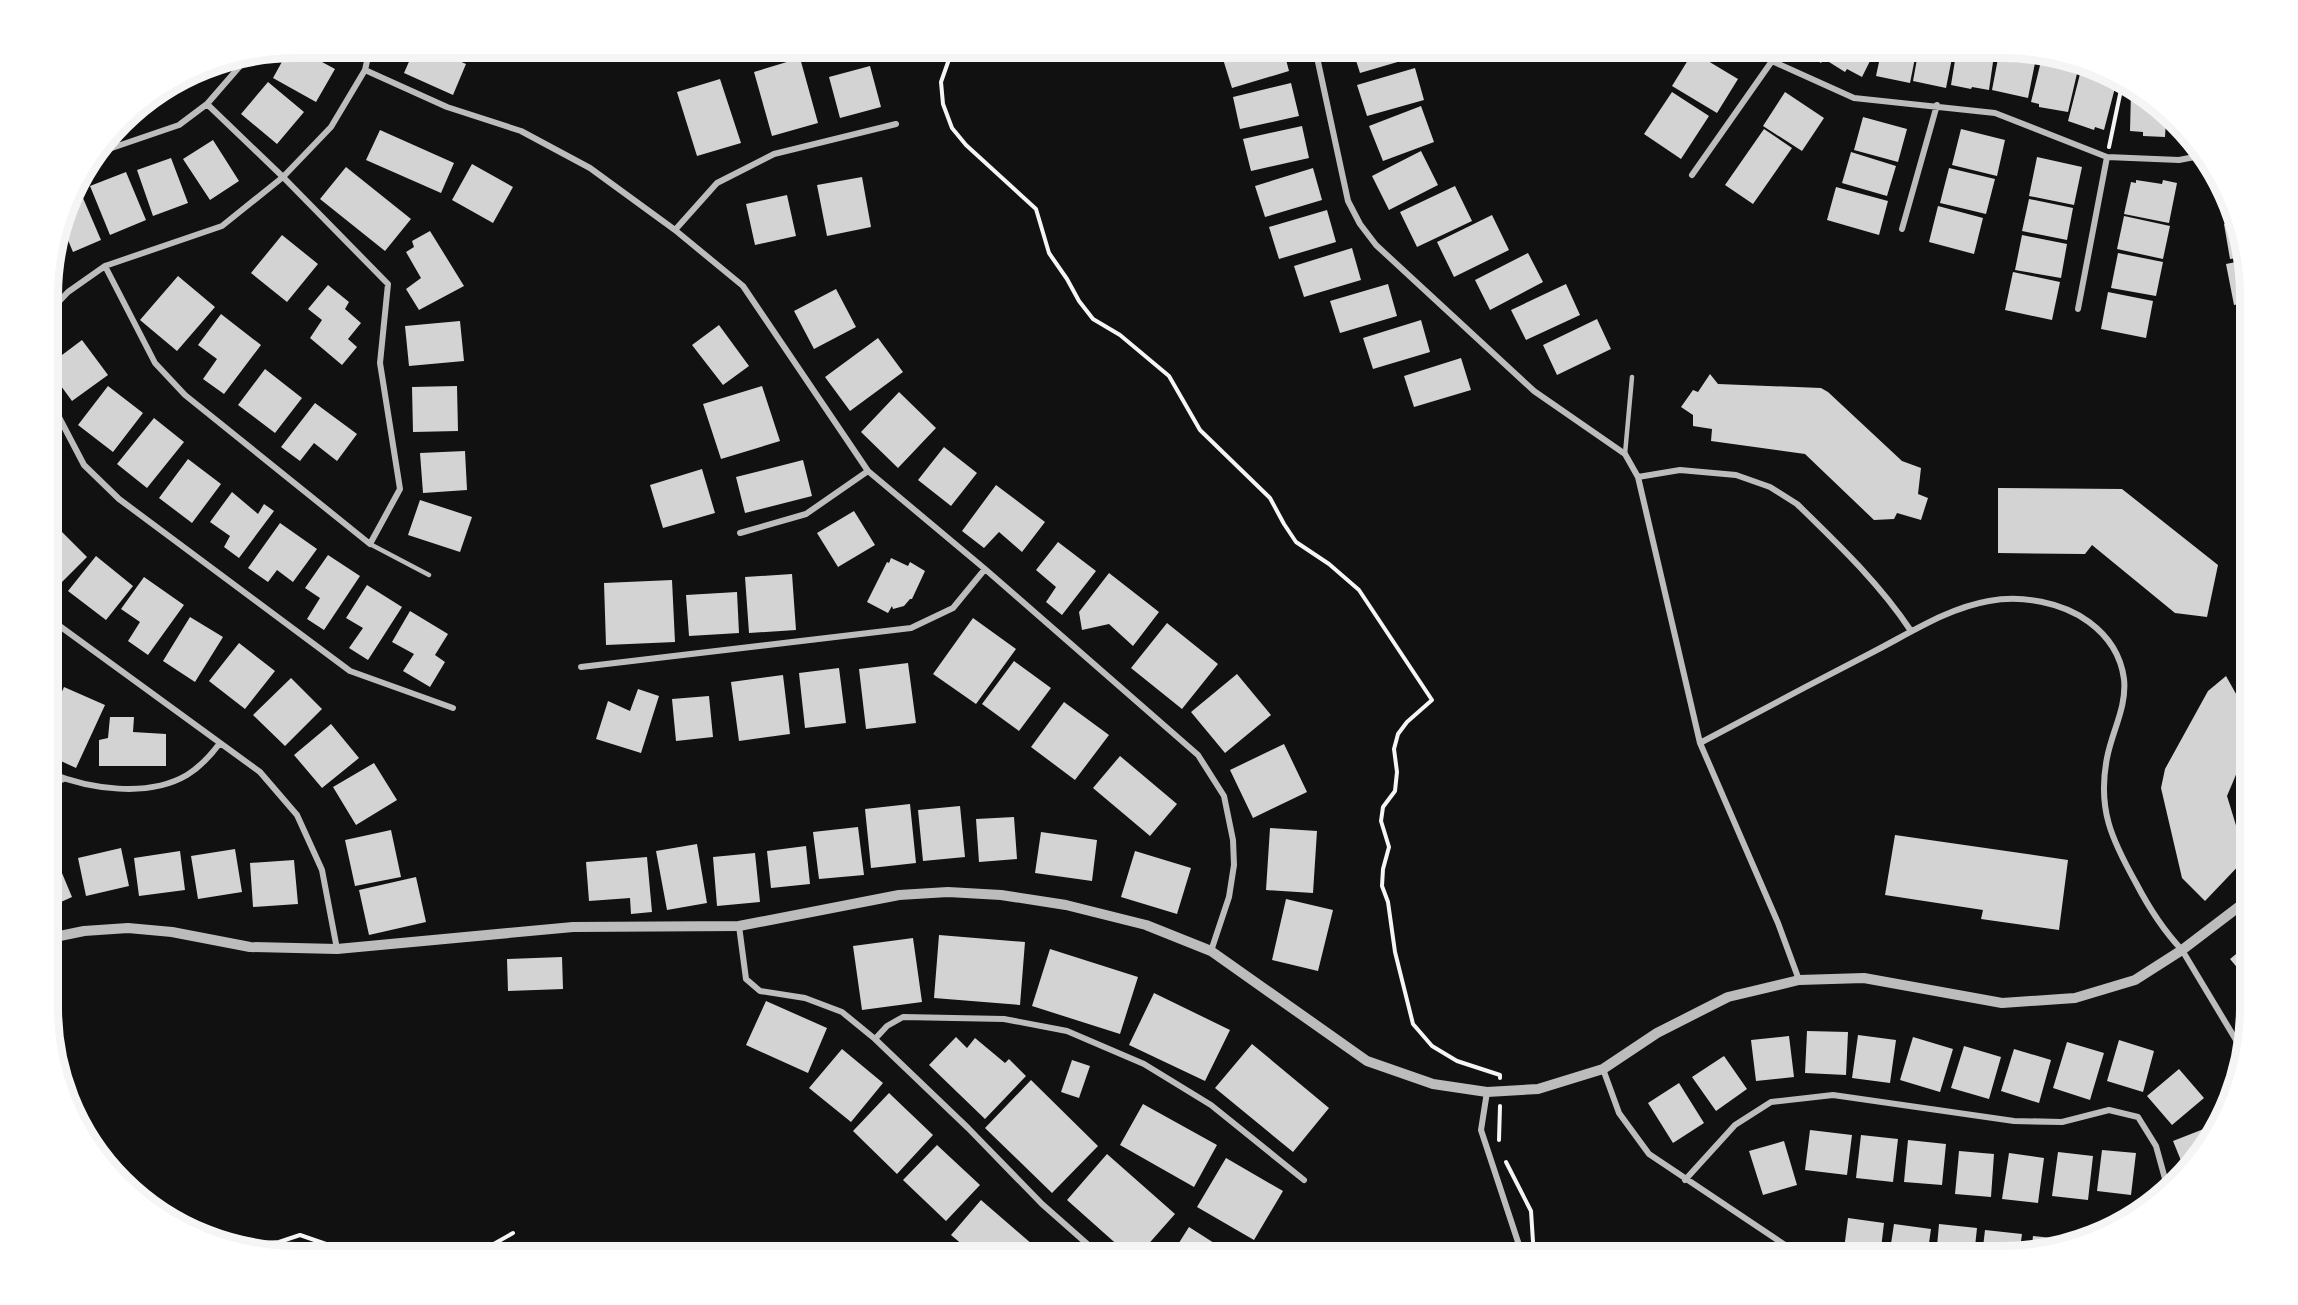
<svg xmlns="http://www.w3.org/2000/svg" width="2298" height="1305" font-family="Figtree,sans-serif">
<rect width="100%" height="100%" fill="#111"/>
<path fill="#d3d3d3" d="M296 48 335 69 316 102 273 78 289 49Z
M415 48H430L466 64 453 95 404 73Z
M1251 48H1283L1289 71 1232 88 1222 56Z
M1352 48H1415L1418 56 1360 73Z
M1795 48H1831L1821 63 1806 53 1805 55Z
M1836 48H1874L1876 49 1862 77 1847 69 1845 72 1829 62Z
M1882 48H1917L1910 83 1876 76Z
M1919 48H1954L1946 88 1913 81Z
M1957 48H1995L1989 90 1972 87 1971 89 1951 85Z
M2000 48 2037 53 2028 98 1992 90Z
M1693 52 1738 79 1717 113 1672 86Z
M2043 53 2067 57 2066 62 2079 65 2068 112 2039 107V104L2031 102Z
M800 58 818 123 772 136 754 72Z
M870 66 881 107 840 118 829 77Z
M1415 68 1424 100 1367 116 1357 85Z
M2080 74 2092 78 2093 74 2117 80 2104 130 2095 127 2094 130 2068 121Z
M720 79 741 143 697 156 677 92Z
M268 82 304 112 277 144 241 114Z
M1291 83 1299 116 1240 129 1233 97Z
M1672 92 1709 116 1681 159 1644 134Z
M1785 92 1824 118 1802 151 1763 126Z
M2131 92H2138L2166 119 2165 137 2143 136V132L2130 131Z
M1421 106 1434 142 1383 161 1369 126Z
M1863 117 1907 129 1898 162 1854 150Z
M1302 126 1309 158 1251 171 1243 139Z
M1764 129 1792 148 1753 204 1725 185Z
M1961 129 2005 140 1997 176 1952 165Z
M380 130 454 163 441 193 366 160Z
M213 140 239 181 210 200 183 159Z
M1421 151 1438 185 1389 210 1372 176Z
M1851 152 1896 166 1887 196 1842 183Z
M2037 157 2082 167 2074 205 2029 196Z
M171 158 188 203 153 216 137 170Z
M472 164 513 187 493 223 452 200Z
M346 167 411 219 385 251 320 199Z
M1313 168 1322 200 1265 217 1255 186Z
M1949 168 1995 179 1986 214 1940 203Z
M126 172 146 220 110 235 90 186Z
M862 177 871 227 827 236 817 185Z
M2217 177 2237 217 2225 219Z
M2136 180 2162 184 2163 180 2177 183 2169 223 2124 214 2131 182 2136 183Z
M1455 186 1472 221 1417 247 1400 212Z
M1836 187 1888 201 1879 235 1827 220Z
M80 191 101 240 73 252 62 226 71 195Z
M787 195 796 236 755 245 746 204Z
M2029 199 2073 208 2067 240 2022 231Z
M1938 206 1983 218 1974 254 1929 242Z
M1327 210 1336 242 1279 259 1269 227Z
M1492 215 1509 250 1454 277 1437 242Z
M2124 216 2170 226 2163 259 2117 249Z
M2238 222 2245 257 2230 259 2224 224Z
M430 231 464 286 419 310 406 289 421 278 406 252 414 247 412 241Z
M59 234 67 243 53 254 56 245Z
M282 235 318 264 287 302 251 273Z
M2022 235 2067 244 2061 278 2015 270Z
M1352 248 1361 280 1304 297 1294 266Z
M1528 253 1543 282 1490 310 1475 280Z
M2118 253 2163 262 2156 296 2111 288Z
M2246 260 2249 280V302L2234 305 2226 264Z
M2013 272 2060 282 2052 320 2005 310Z
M178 276 215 307 177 351 140 320Z
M1388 284 1397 316 1340 333 1330 301Z
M1566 284 1580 315 1526 340 1511 310Z
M328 285 349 302 345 309 361 323 348 339 357 347 342 365 310 338 322 320 308 309Z
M836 289 856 327 814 349 794 311Z
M2108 292 2153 301 2146 338 2101 329Z
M221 314 261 345 224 394 203 379 217 359 198 345Z
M1597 319 1611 349 1557 375 1543 345Z
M1421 320 1430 352 1373 369 1363 338Z
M460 321 464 361 409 366 405 326Z
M719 325 749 366 723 385 692 345Z
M878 338 903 372 850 411 825 377Z
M82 340 108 375 72 401 50 371V364Z
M1461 358 1471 390 1414 407 1404 376Z
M265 369 302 398 275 433 238 405Z
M1710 374 1718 384 1821 388 1828 392 1902 461 1921 468 1918 494 1928 498 1921 520 1897 513 1894 519 1874 520 1805 454 1711 441 1712 429 1693 426V415L1681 407 1693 390 1698 392Z
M108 386 143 413 113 452 78 425Z
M457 386 458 431 413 432 412 387Z
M762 386 780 441 721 459 703 404Z
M899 392 936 428 898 468 861 432Z
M315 403 357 434 337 461 314 443 300 461 281 447Z
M154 418 184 442 147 488 117 464Z
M944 447 977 473 951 506 918 480Z
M465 451 467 490 423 493 420 453Z
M188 459 221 484 192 523 159 498Z
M803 460 812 496 745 513 736 477Z
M702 469 715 513 663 528 650 485Z
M50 478 59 487 50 497Z
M996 485 1045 522 1022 552 999 532 984 548 962 531Z
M1998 488 2122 489 2218 565 2207 617 2175 613 2092 545 2085 554 1998 553Z
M232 492 258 514 264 504 274 511 239 558 224 547 230 536 210 522Z
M420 500 472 517 460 552 408 535Z
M854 511 875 545 838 567 817 533Z
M53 523 87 557 56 588 50 582V527Z
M280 523 317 549 293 582 277 570 268 582 248 568Z
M1058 542 1096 571 1062 615 1046 602 1056 587 1036 570Z
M328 555 360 576 324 630 307 619 320 598 305 588Z
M96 556 133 586 106 620 68 591Z
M891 558 908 566 910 562 925 571 912 599H910L904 606 893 609 892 606 888 613 867 602 887 562 889 563Z
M1109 573 1159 612 1133 646 1109 624 1082 630 1079 612Z
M792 574 796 630 749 633 745 577Z
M144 577 184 605 148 655 128 641 140 622 121 609Z
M672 580 675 642 606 645 604 583Z
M367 585 402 607 368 660 349 648 363 628 346 618Z
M737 592 739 633 689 636 686 595Z
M410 611 448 634 435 655 445 662 430 687 403 671 414 654 392 642Z
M190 617 223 637 195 682 163 661Z
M973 618 1016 649 976 704 933 674Z
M1167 623 1218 664 1182 709 1131 668Z
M239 643 275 671 245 709 209 681Z
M1014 661 1051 688 1019 731 982 704Z
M908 663 916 723 866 729 859 669Z
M839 668 846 723 805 728 799 673Z
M1237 674 1271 715 1225 753 1191 712Z
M783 675 790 734 739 741 731 682Z
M2226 676 2249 717V744L2227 796 2246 858 2205 901 2182 878 2161 788 2165 769 2208 691Z
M50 678 59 684 50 698Z
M291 678 322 709 285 746 253 715Z
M64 687 105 705 76 768 50 756V718Z
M638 689 659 696 641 753 596 739 608 701 630 711Z
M709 696 713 737 676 741 672 699Z
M1064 702 1109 735 1075 780 1031 747Z
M110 717H134L133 732 166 734V766H99V740L108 738Z
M331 724 359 758 322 788 294 755Z
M1284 744 1307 792 1253 818 1230 770Z
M1120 756 1177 804 1150 836 1093 788Z
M374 763 397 800 356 825 333 787Z
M910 804 916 863 871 868 865 809Z
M960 806 965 857 923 861 918 810Z
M1014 817 1017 859 979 862 976 819Z
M858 827 864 875 819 879 813 832Z
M1270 828 1317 831 1313 893 1266 890Z
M391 830 401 877 355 886 345 840Z
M1041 832 1097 840 1092 881 1035 873Z
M1895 835 2068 860 2059 930 1981 919 1983 910 1885 895Z
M697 844 707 903 667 910 656 851Z
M806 846 810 884 771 888 767 851Z
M121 848 129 886 86 896 78 858Z
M235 849 242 892 198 899 191 856Z
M180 851 185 890 139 896 134 858Z
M1135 851 1191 868 1177 914 1121 897Z
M755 853 760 902 717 906 713 857Z
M54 854 72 897 50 907V856Z
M647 857 652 912 631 914 630 898 589 901 586 862Z
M294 860 298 904 253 907 250 863Z
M416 877 426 922 369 935 359 890Z
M1286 899 1333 910 1318 971 1272 960Z
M939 935 1025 942 1020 1005 934 998Z
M2249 936V993L2239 980 2249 972 2246 968 2240 971 2230 959 2241 950 2238 945Z
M913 938 922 1002 862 1010 853 946Z
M1050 949 1138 977 1120 1034 1032 1006Z
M562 957 563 989 508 991 507 959Z
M1154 993 1230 1030 1205 1081 1129 1045Z
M766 1001 827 1028 808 1073 746 1045Z
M1807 1031 1848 1032 1846 1075 1805 1073Z
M1858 1035 1896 1040 1890 1083 1852 1078Z
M1789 1036 1794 1077 1756 1081 1751 1040Z
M956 1037 967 1048 975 1038 1005 1063 1009 1059 1026 1076 985 1119 929 1065Z
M1913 1037 1953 1049 1940 1092 1900 1080Z
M2119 1040 2154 1051 2143 1092 2107 1081Z
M2067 1042 2104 1053 2090 1100 2053 1088Z
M1252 1044 1329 1108 1293 1152 1215 1088Z
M1964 1046 2001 1057 1989 1099 1951 1088Z
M842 1049 883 1083 851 1122 809 1088Z
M2014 1049 2051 1060 2039 1103 2001 1091Z
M1724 1056 1747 1089 1716 1111 1692 1077Z
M1072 1060 1090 1066 1079 1098 1061 1092Z
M2179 1069 2204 1098 2172 1125 2147 1096Z
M1031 1080 1098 1146 1052 1193 985 1128Z
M1679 1083 1704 1123 1673 1143 1648 1103Z
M889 1093 933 1135 897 1174 853 1131Z
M1143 1104 1217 1145 1194 1187 1120 1145Z
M2219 1123 2217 1133 2184 1168 2173 1141Z
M1810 1130 1852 1135 1847 1175 1805 1170Z
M1861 1135 1898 1139 1893 1182 1856 1178Z
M1908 1140 1946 1144 1942 1185 1904 1182Z
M1784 1141 1797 1185 1763 1195 1749 1151Z
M937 1145 980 1185 946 1221 903 1180Z
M2102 1150 2136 1153 2131 1195 2097 1191Z
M1959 1151 1994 1154 1991 1197 1955 1194Z
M2058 1152 2093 1156 2088 1200 2052 1196Z
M2009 1153 2044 1158 2038 1203 2002 1199Z
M1107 1154 1175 1214 1137 1257H1131L1067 1200Z
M1226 1158 1283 1191 1254 1240 1197 1207Z
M981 1200 1047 1257H977L951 1235Z
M1848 1218 1884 1223 1880 1257H1843Z
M1894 1224 1931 1229 1927 1257H1889Z
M1939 1224 1977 1228 1974 1256 1936 1257Z
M1189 1227 1236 1257H1170Z
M1985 1230 2022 1234 2019 1256H1982Z
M2033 1236 2071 1240 2070 1246 2031 1254Z"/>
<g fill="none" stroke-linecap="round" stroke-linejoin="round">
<path stroke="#f5f5f5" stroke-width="4" d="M953 48 941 82 943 104 952 128 966 145 1036 209 1049 253 1067 279 1079 301 1093 319 1120 335 1169 376 1200 430 1270 498 1284 524 1296 542 1329 564 1359 590 1432 700 1407 722 1398 734 1394 749 1397 772 1395 791 1383 807 1381 821 1389 847 1383 869 1382 886 1388 902 1395 952 1413 1024 1432 1046 1457 1061 1500 1075V1078
M2109 147 2123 80
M1499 1140 1500 1106
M1506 1162 1531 1211 1534 1257
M222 1244 242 1245 279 1242 300 1235 352 1253 406 1251 427 1257
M461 1257 476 1254 513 1233"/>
<path stroke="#bcbcbc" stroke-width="4.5" d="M1625 454 1632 377
M370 544 429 575"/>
<path stroke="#bcbcbc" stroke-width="6" d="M1315 48 1348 201 1360 224 1376 245 1534 391 1625 454 1638 477 1700 743 1778 923 1799 980
M1754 48 1772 61 1854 98 1995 113 2107 157 2179 160 2205 155
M365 70 447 107 521 131 590 168 675 230 743 286 868 471 985 569 1198 755 1224 796 1233 840 1234 865 1229 897 1211 951
M100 152 179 125 207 104 247 58
M1692 175 1772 61
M1902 229 1937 105
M675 230 717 183 774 154 896 124
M105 266 155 363 185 395 370 544 400 489 380 363 388 284 283 177 207 104
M2078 309 2107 157
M50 311 68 292 105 266 222 226 283 177 331 127 365 70 370 48
M50 400 84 465 119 499 350 671 453 708
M1638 477 1680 470 1736 475 1770 487 1797 504C1838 544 1879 583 1911 631
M740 533 806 514 868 471
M50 619 260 772 297 815 322 870 337 949
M581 667 911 628 953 608 985 569
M1700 743C1758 712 1815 682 1873 652 1910 633 1948 608 1989 601 2022 595 2062 602 2089 622 2108 636 2121 656 2124 679 2127 707 2112 731 2107 758 2097 809 2112 840 2136 883 2149 908 2163 930 2182 950L2242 1050
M50 773C89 789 148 798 187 775 200 767 211 755 220 743
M50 784 64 779
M739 926 746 979 760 991 805 998 842 1012 875 1039 968 1128 1042 1204 1102 1257
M875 1039 887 1026 903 1017 1004 1019 1067 1031 1144 1064 1211 1105 1304 1180
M1603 1069 1619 1113 1649 1154 1803 1257
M1487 1092 1481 1130 1518 1242 1512 1257
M1685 1180 1735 1125 1771 1102 1833 1095 2014 1121 2062 1122 2109 1110 2138 1117 2156 1146 2167 1186"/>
<path stroke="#bcbcbc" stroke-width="10" d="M50 938 84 931 128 928 172 932 250 947 337 949 573 927 739 926 899 895 948 892 1001 895 1066 905 1146 925 1211 951 1367 1061 1433 1084 1487 1092 1538 1089 1603 1069 1657 1033 1728 997 1799 980 1864 978 2002 1003 2075 998 2135 980 2182 950 2249 899"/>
</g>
<path d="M0 0H2298V1305H0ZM296 58H2002A238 238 0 0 1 2240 296V1008A238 238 0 0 1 2002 1246H296A238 238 0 0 1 58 1008V296A238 238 0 0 1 296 58Z" fill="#fff" fill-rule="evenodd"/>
<path fill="none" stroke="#f5f5f5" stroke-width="8" d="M296 58H2002A238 238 0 0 1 2240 296V1008A238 238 0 0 1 2002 1246H296A238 238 0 0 1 58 1008V296A238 238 0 0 1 296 58Z"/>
</svg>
